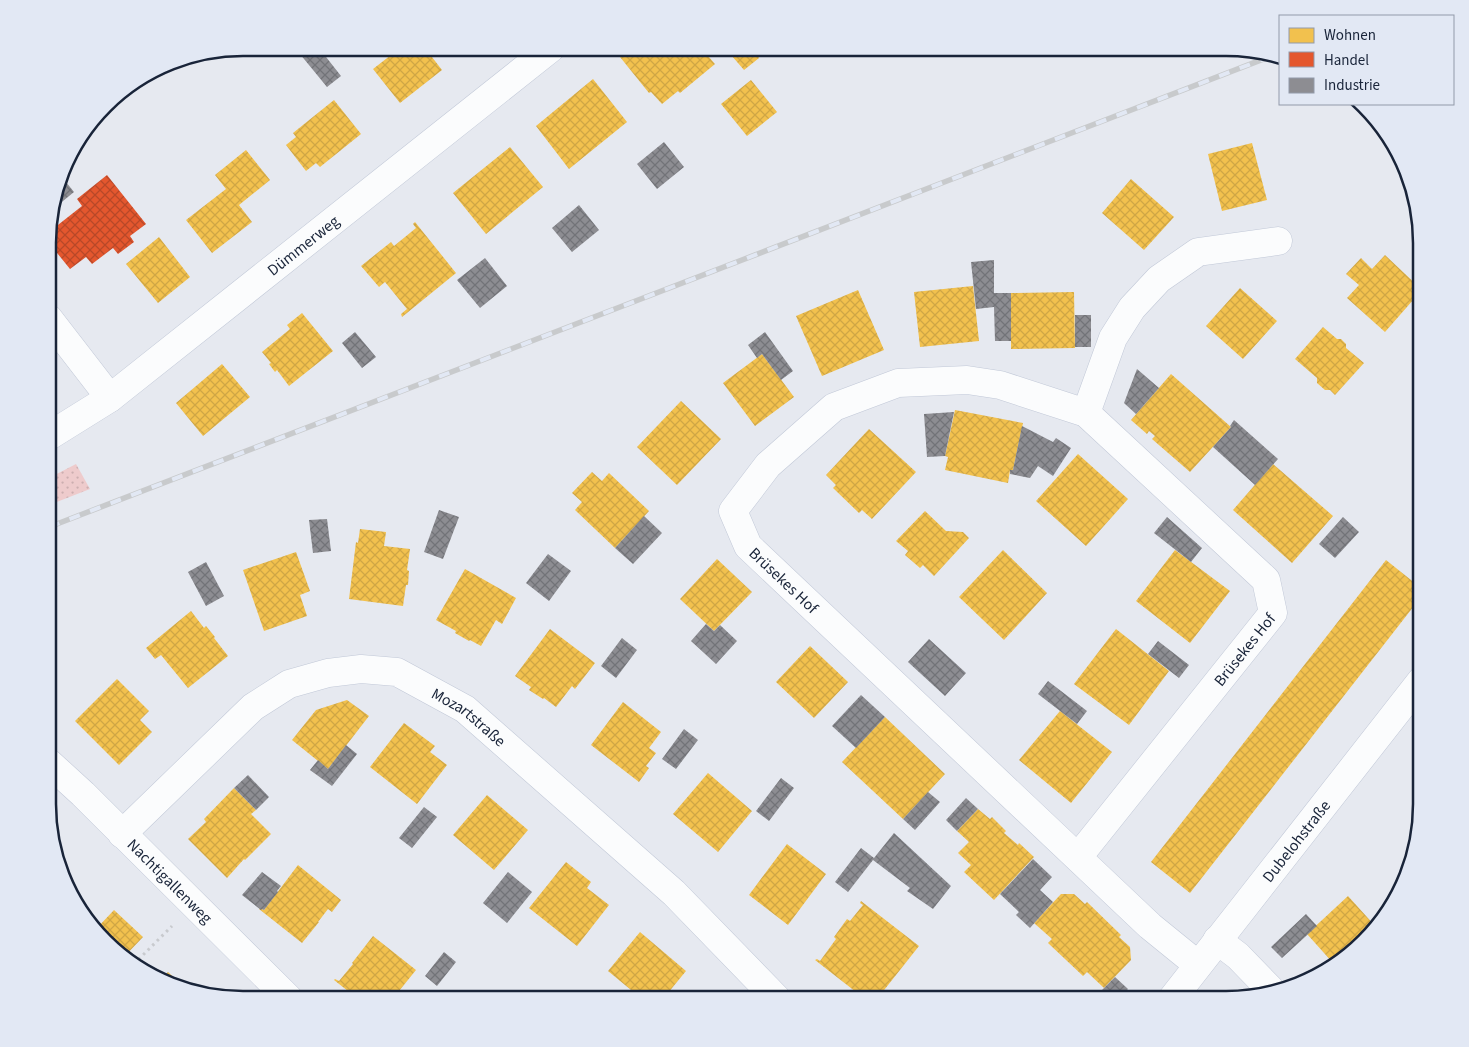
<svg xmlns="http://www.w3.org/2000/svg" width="1469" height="1047" font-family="'Source Sans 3',sans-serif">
<defs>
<pattern id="grass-dots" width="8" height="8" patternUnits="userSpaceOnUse" patternTransform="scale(1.25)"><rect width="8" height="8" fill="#eecbcc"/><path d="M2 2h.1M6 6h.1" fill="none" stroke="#ccaeb0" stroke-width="1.8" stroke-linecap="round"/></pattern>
<pattern id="homes-cross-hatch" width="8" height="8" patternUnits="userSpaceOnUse" patternTransform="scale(1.25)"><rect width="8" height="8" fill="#f2c14e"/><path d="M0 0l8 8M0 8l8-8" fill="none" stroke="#cfa645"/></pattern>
<pattern id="shops-cross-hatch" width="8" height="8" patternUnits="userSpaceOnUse" patternTransform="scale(1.25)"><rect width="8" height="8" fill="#e4572e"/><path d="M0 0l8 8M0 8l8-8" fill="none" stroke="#b84828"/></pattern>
<pattern id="industry-cross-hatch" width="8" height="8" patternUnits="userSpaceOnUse" patternTransform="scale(1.25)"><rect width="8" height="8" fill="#8d8d92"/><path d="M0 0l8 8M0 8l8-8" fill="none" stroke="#727378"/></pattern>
</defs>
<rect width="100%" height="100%" fill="#e6e9f0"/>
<path fill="url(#grass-dots)" d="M76 464 90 489 49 505V478Z"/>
<path fill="url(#homes-cross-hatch)" d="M386 48H425L442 70 400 103 373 69 391 55Z
M631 48H701L715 64 680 93 678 91 662 104 651 92 649 93 620 57Z
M725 48H754L759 58 744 70Z
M593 79 627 122 569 169 536 126Z
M751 80 777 112 747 136 721 104Z
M334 100 361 134 320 167 316 163 306 171 286 145 296 137 293 133Z
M1252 143 1267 200 1222 211 1208 154Z
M510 147 543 187 486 234 453 193Z
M246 150 270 180 239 205 252 222 212 253 186 220 226 189 215 175Z
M1131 179 1174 217 1144 250 1102 213Z
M415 222 456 273 402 317 401 314 407 309 385 282 379 287 361 266 391 242 394 246 416 228 413 224Z
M159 237 190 277 158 303 126 264Z
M1385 255 1421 289V291L1385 332 1347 298 1359 285 1346 274 1361 258 1372 269Z
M973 286 979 341 920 347 914 292Z
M1240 288 1277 321 1243 359 1206 326Z
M858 290 884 350 822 376 796 316Z
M1074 292 1075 348 1011 349V293Z
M302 313 333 351 289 386 277 370 275 372 269 364 271 363 262 352 290 329 287 325Z
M1323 327 1337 339H1341L1346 344V348L1364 363 1335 395 1330 390H1325L1317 383V378L1295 359Z
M762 354 794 397 755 426 723 383Z
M222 364 250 397 203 436 176 403Z
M1171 374 1231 427 1190 472 1152 439 1155 436 1149 431 1147 434 1131 420Z
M681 401 721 439 677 485 637 447Z
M955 410 1023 423 1013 470H1010L1008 483 945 470 948 457 945 456Z
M869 429 916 472 872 519 862 510 859 513 833 488 836 485 826 475Z
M1078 454 1128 499 1086 546 1036 501Z
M1273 464 1333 516 1292 563 1233 510Z
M592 472 602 481 609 473 649 511 615 548 575 510 582 502 572 493Z
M925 511 946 531 963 532 969 538 934 576 923 565 920 568 905 555 908 551 896 541Z
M360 529 386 532 384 546 410 549 407 570 409 571 408 585H406L403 606 349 599 356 542 358 543Z
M1003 550 1047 593 1004 640 959 597Z
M1175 550 1230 591 1190 643 1136 601Z
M296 552 310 591 300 595 307 616 264 631 243 570Z
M717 559 752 592 714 631 680 599Z
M1386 560 1421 588V597L1190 893 1151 862Z
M465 569 516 598 502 624 496 620 481 646 470 640 469 641 455 633 456 631 436 620Z
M191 611 204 628 206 626 215 637 214 638 228 656 188 688 161 655 155 659 146 648Z
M550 629 595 663 575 689 572 686 556 707 544 698 543 699 529 690 531 687 515 676Z
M1116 629 1169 671 1129 725 1074 684Z
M810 646 848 682 814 718 776 682Z
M117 679 149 711 140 720 152 732 119 765 75 721Z
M347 700 369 716 328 769 292 740 316 710Z
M623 702 661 732 649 748 656 753 646 766 649 768 639 782 591 745Z
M1060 711 1112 752 1071 803 1019 760Z
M885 717 945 774 903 819 842 762Z
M404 723 435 746 430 752 447 765 417 804 370 767Z
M708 773 752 811 718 852 673 814Z
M234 788 256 810 251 814 271 834 245 860 244 859 227 878 188 839 206 822 204 819Z
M487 795 528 830 494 870 453 835Z
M978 809 990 819 992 817 1006 831 1004 833 1018 845 1019 843 1034 857 994 900 964 872 971 865 958 853 969 842 957 831Z
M1417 835 1416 839 1413 852 1407 845Z
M787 844 826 874 788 925 749 895Z
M566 862 591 882 587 888 609 905 577 946 529 908Z
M298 865 341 900 332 912 328 909 318 922H319L302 943 259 909 260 908 264 910Z
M1061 894H1074L1085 904 1087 902 1121 935 1119 937 1130 947 1131 960 1104 988 1087 972 1083 976 1048 943 1052 939 1034 923Z
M1348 896 1376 927 1333 963 1307 934Z
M861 901 919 946 877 999H865L815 960 817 959 820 961 836 939 834 937 847 919 850 921 863 905 860 903Z
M114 910 143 937 123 958 97 928Z
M640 932 686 971 663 999H642L608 971Z
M373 936 416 970 395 996 391 994 386 999H358L334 980 335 979 339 981 353 964 352 963Z
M168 972 187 990 180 989 161 979Z"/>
<path fill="url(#shops-cross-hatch)" d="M107 175 146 224 130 236 134 242 118 254 113 248 92 264 86 257 70 269 49 243V232L82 206 77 199Z"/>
<path fill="url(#industry-cross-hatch)" d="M295 48H319L341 76 327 87Z
M664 142 684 167 657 189 637 164Z
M62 177 74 192 52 210Z
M579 205 599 230 572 252 552 228Z
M485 258 507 286 480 308 457 280Z
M994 260V293H1011V341H995L994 307 976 309 971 262Z
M1075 315H1091V347H1075Z
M355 332 376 357 362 368 342 343Z
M765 332 793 371 781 380 762 354 757 358 748 345Z
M1137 369 1159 388 1136 414 1124 403Z
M954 412 945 456 927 457 924 414Z
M1234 420 1278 459 1255 485 1213 447 1231 427 1230 426Z
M1022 426 1053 442 1056 438 1071 448 1053 476 1038 466 1030 478 1010 474V470H1013Z
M439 510 459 517 443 559 424 552Z
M644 516 662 533 633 564 615 548Z
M1167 517 1202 548 1191 562 1154 533Z
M1343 517 1359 532 1335 558 1319 544Z
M327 519 331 551 313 553 309 520Z
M548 554 571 571 549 601 526 583Z
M206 562 224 596 206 606 188 572Z
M706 624 714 631 720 625 737 641 716 664 691 641Z
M622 638 637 650 616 678 601 666Z
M929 639 966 673 945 696 908 662Z
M1158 641 1189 665 1179 678 1148 654Z
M1048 681 1087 711 1077 724 1038 694Z
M861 695 885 717 856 748 832 726Z
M684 729 698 740 676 769 662 759Z
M346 745 357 754 332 786 310 770 318 760 328 769Z
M248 775 269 797 256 810 234 788Z
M781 778 794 788 769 821 756 811Z
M928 792 940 802 915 830 903 819Z
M966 798 978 809 957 831 946 820Z
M424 807 437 817 412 848 399 838Z
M894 833 951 886 933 909 907 891 910 888 873 860 848 892 835 882 861 848 874 858Z
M1033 859 1052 877 1040 890 1053 902 1030 928 1016 915 1019 912 1000 894Z
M262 872 281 886 277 891 278 892 264 910 262 909 261 910 242 895Z
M508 872 532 892 507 923 483 903Z
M1306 914 1317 926 1282 958 1271 947Z
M444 952 456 962 437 986 425 976Z
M1115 977 1128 989 1119 999H1093Z
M669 992 678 999H663Z"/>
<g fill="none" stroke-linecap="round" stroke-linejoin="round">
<defs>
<g id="minor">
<path d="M49 319 110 398"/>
<path d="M1086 413 1113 338 1132 308 1159 279 1198 252 1278 241"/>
<path id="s1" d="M49 436 110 398 551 48"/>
<path id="s2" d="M49 763 83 794 289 999"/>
<path id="s3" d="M122 834 253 707 289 684 328 673 361 669 397 672 465 709 674 893 777 999"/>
<path id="s4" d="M1078 857 1273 613 1266 580 1086 413 1000 385 967 380 898 383 834 407 768 465 733 511 748 546 1150 926 1198 965"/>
<path d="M1217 940 1238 956 1270 989"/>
</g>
<g id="major">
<path id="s5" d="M1172 999 1421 681"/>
</g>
</defs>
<use href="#minor" stroke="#c1c8d7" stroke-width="29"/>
<use href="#major" stroke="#c1c8d7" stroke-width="29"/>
<path stroke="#c8cace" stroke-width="3" stroke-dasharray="2.5 4" stroke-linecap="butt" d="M134 964 172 926"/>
<use href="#minor" stroke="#fbfcfd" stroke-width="28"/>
<use href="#major" stroke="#fbfcfd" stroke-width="28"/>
<defs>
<path id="rail" d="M49 527 1274 55"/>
</defs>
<use href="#rail" stroke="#c8cacc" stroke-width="5.5"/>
<use href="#rail" stroke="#e2e8f4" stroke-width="4" stroke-dasharray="11" stroke-linecap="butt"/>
</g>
<g text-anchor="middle" stroke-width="5" stroke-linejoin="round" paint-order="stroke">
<g font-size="16" fill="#192439" stroke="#e2e8f4">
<text dy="6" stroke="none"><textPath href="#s1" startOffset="318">Dümmerweg</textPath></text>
<text dy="6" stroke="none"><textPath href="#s4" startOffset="1086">Brüsekes Hof</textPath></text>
<text dy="6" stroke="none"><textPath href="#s4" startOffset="266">Brüsekes Hof</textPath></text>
<text dy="6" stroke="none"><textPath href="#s3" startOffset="420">Mozartstraße</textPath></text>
<text dy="6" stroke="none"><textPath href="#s5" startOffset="201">Dubelohstraße</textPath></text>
<text dy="6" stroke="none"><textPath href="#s2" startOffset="169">Nachtigallenweg</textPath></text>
</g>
</g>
<path d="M0 0H1469V1047H0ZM243 56H1226A187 187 0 0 1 1413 243V804A187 187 0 0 1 1226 991H243A187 187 0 0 1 56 804V243A187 187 0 0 1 243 56Z" fill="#e2e8f4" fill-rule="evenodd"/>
<path fill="none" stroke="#192439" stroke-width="2.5" d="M243 56H1226A187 187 0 0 1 1413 243V804A187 187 0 0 1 1226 991H243A187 187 0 0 1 56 804V243A187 187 0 0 1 243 56Z"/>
<rect x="1279" y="15" width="175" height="90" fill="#e2e8f4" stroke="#929aa9"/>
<rect x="1289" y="28" width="25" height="15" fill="#f2c14e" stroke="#929aa9"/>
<text x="1324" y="40" font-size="15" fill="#192439">Wohnen</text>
<rect x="1289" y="52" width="25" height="15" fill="#e4572e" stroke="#929aa9"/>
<text x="1324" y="65" font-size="15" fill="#192439">Handel</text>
<rect x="1289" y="78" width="25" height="15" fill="#8d8d92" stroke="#929aa9"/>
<text x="1324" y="90" font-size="15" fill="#192439">Industrie</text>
</svg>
